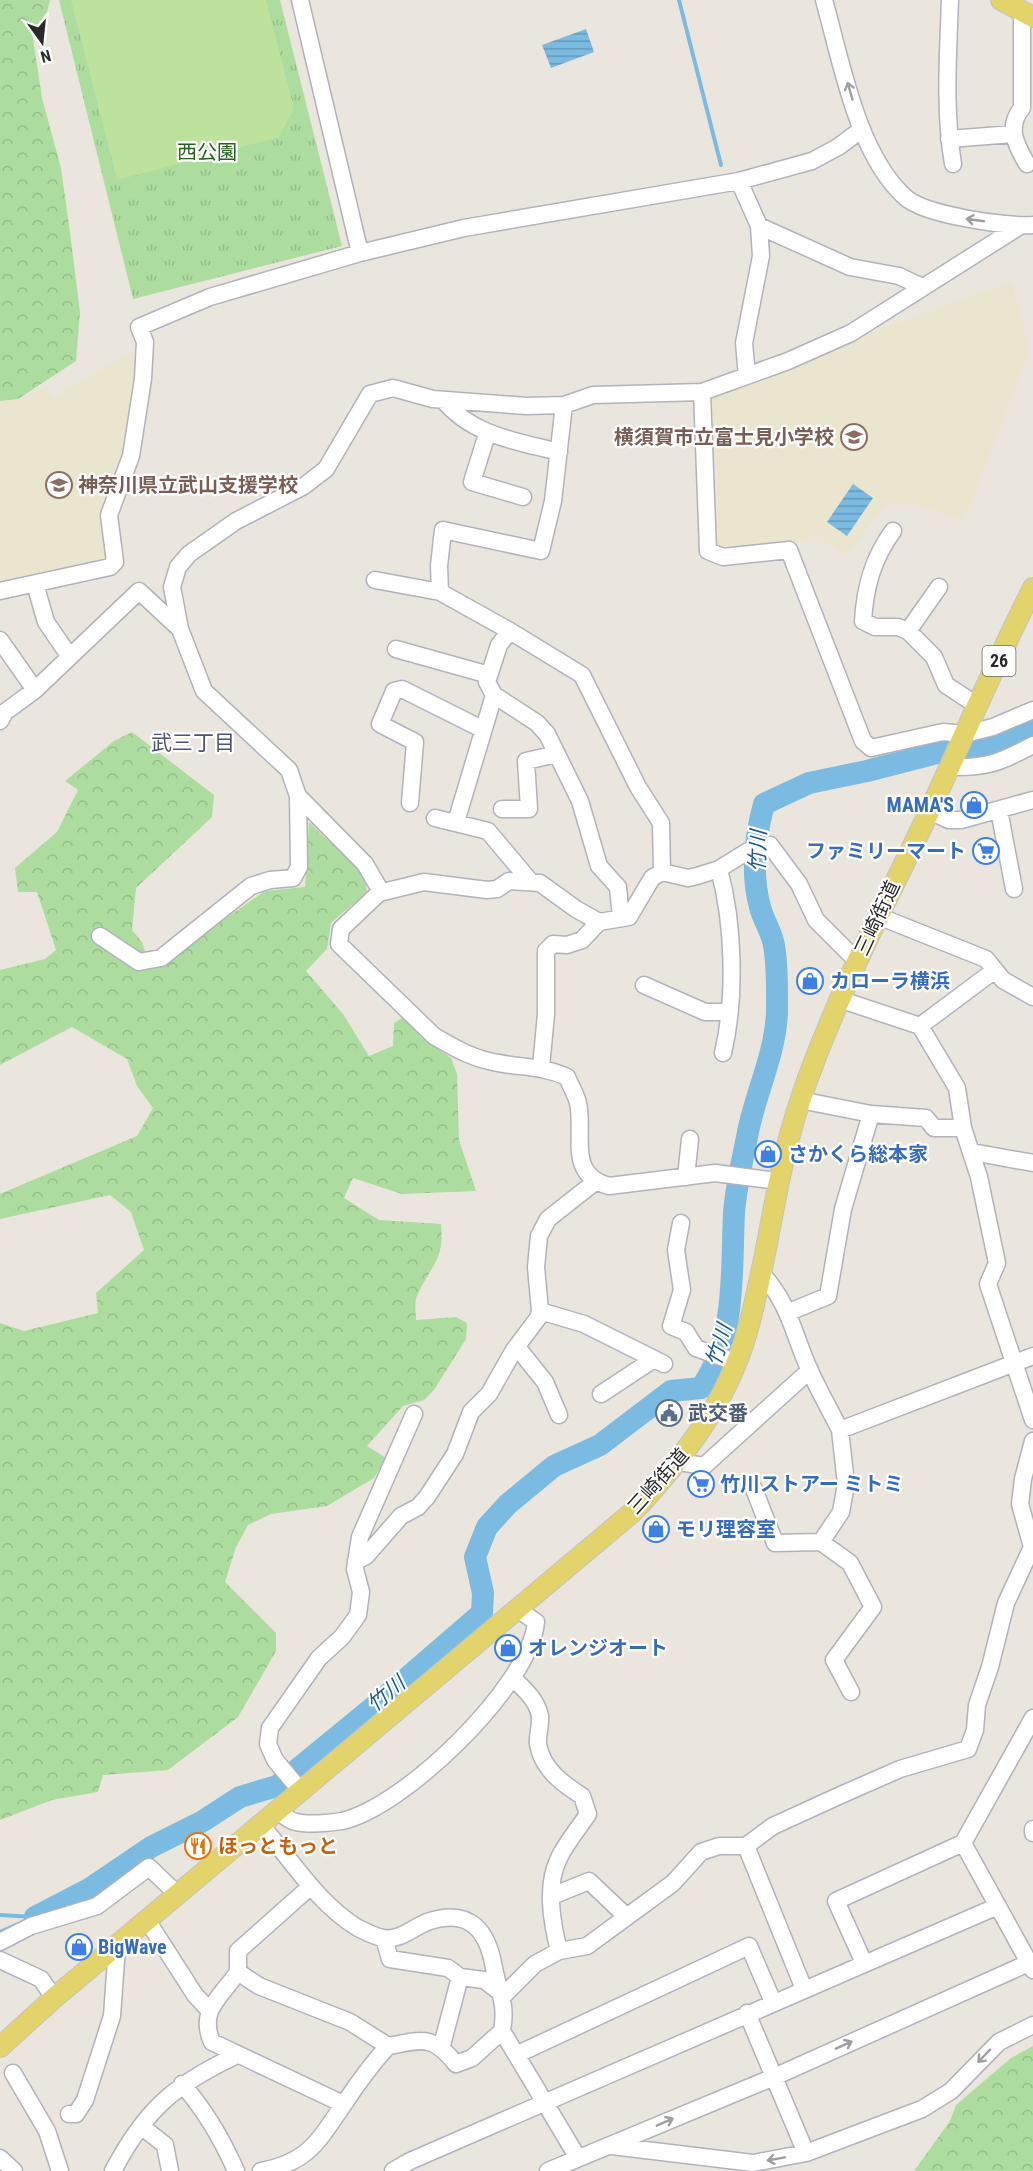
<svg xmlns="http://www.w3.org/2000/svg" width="1033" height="2171" font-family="'Roboto Condensed','Noto Sans JP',sans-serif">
<defs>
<pattern id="grass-tufts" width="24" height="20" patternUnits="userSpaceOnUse" patternTransform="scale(1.5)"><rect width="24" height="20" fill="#addc9f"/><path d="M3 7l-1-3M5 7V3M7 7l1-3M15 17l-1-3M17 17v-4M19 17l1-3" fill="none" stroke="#95bd89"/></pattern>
<pattern id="forest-crowns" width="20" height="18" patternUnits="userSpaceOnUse" patternTransform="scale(1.5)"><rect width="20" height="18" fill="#addc9f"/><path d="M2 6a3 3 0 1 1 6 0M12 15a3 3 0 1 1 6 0" fill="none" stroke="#95bd89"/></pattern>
<pattern id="water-rules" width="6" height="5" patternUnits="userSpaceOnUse" patternTransform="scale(1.5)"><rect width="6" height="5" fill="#7bbbe2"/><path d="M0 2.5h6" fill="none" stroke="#6598b7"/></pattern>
</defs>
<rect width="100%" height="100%" fill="#ebe6dd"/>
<path fill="#eae5cf" d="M1012 282 1030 350 964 521 914 503H887L846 556 816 535 798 542 800 549 725 550 718 544 717 472 706 403 711 396 828 346 848 343 890 325Z
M135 350 141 354 110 557 103 565 0 583V403L21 399 47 387 53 397Z"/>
<path fill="url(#grass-tufts)" d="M59 0H280L342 246 133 299Z"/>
<path fill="url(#forest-crowns)" d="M0 0H50L47 12 32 32 42 98 61 168 69 225 80 312 76 361 18 399 0 401Z
M132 732 214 795 212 817 136 888 132 930 142 942 146 955 160 964 265 891 305 887 309 822 325 838 364 870 367 892 331 923 327 949 306 971 343 1014 369 1056 393 1046 394 1023 404 1017 422 1038 451 1058 457 1074 459 1140 476 1191 402 1194 353 1178 344 1198 379 1220 441 1224C445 1261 430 1266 417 1296 414 1302 416 1313 416 1320L456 1317 467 1323 466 1339 434 1390 424 1400 403 1406 367 1446 386 1458 374 1478 327 1506 271 1514 248 1525 236 1547 225 1582 276 1633V1651L238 1717 168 1770 103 1775 98 1792 52 1800 0 1820V1323L24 1331 98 1313 96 1293 144 1250 131 1212 110 1195 0 1219V1194L137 1136 153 1108 137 1086 127 1059 72 1027 0 1065V970L45 959 56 950 37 892H18L15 868 57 832 78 790 65 781 114 741Z
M1033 2046V2171H914L950 2121 956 2105 1011 2058Z"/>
<path fill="#bce29c" d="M71 0H266L294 108 279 137 117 180Z"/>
<path fill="url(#water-rules)" d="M586 29 594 52 551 68 542 45Z
M853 484 873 498 847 536 827 522Z"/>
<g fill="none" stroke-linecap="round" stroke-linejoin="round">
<path stroke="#7bbbe2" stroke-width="4" d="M679 0 721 165
M0 1915 35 1917
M0 1932 16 1925"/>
<path stroke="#7bbbe2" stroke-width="22" d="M35 1917 89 1889 151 1847 203 1821 240 1797 277 1786 371 1709 482 1613 483 1593 475 1557 487 1527 508 1504 554 1466 600 1445 671 1391 701 1388C737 1336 731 1273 734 1213 736 1186 743 1158 748 1132 756 1092 775 1055 777 1013 777 993 778 960 773 941 770 929 763 919 760 907 751 874 755 837 764 804L809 783 867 771 933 754 992 744 1033 728"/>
<defs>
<path id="minor" d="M300 0 360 253
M824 0C841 60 857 154 905 197 924 215 1007 227 1033 225
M950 0C948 55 944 110 953 164
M1022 11V108C1006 127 1016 145 1027 164
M949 139 1013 134
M739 181 759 226 850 267 899 276 922 287
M1020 226 851 333 788 361 702 392 708 551 723 557 789 550 863 741 871 748 943 732 965 734 993 727 1033 710
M747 376 744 343 761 256 759 226
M443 400C473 436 516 441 559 452
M487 434 472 482 523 497
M893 531C873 558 865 587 863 621L875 627H898L908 631 934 657 946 685 978 706
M375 580 440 592 510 631 582 675 638 787 661 823 662 872 688 878 697 876 719 869 748 851 770 845 799 884 816 920 857 961
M35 584 46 622 70 657
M0 591 110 567 115 562 109 515 131 456 143 379 145 342 139 327 210 297 360 253 464 228 739 181 812 161 838 147 861 130
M440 592 439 566 443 530 541 551 553 501 564 405
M510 631 499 645 487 682 494 695 537 723 547 734 580 801 599 866 618 887 621 918
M908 631 939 587
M0 640 35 690
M396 649 489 675
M0 721 5 712 35 690 139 591 180 629
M949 767C987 768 999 763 1033 745
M410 803 415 742 380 724 394 691 402 689 482 729
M502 809H529L526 761 557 754
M999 810 1014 889
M929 811 949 820H961L1033 800
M435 818 488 831 530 881
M456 822 494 695
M719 869C734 924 736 998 723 1053
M379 893V888L365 864 298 796 289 770 204 691 180 629 172 587 178 567 189 554 236 521 304 486 326 469 370 394 393 388 433 399 526 406 564 405 593 395 702 392
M878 916 986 959 1003 980 1033 997
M599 922 576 909 540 883 509 881 497 889 487 890 424 882 379 893 341 929 339 944 434 1036C451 1046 470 1057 489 1061 516 1068 542 1065 567 1077 570 1085 576 1094 578 1103 585 1135 566 1174 609 1186L715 1173 778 1181
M100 936 139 962 161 958 251 886 270 880 293 878 299 867 298 796
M644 985 705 1012H729
M839 999 920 1026 957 1088 963 1128 979 1177 997 1263 988 1284 1033 1420
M920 1026 995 970
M541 1067 546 1014V951L553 944 567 945 582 940 599 922 629 917 652 878 662 872
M800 1100 871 1114
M972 1152 1033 1163
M686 1177 690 1139
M681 1223 676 1250 682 1290 671 1326 686 1332 696 1348 735 1362
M760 1272C790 1303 793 1334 810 1371 819 1391 830 1410 840 1430L1033 1356
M540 1311 584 1324 664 1364
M789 1312 828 1296 843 1209 871 1114 926 1118 934 1128H963
M517 1347 545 1382 559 1415
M601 1394 654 1359
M679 1462 704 1466 810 1370
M754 1489 775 1543 821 1542 841 1512 846 1484 840 1430
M821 1542 850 1563 873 1607 834 1660 851 1692
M356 1561 366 1556 401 1516 418 1507 427 1497 455 1454 471 1412 489 1394 514 1350 538 1318 540 1311 536 1267 539 1236 548 1219 595 1182
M513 1678C524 1689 537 1700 540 1716 541 1726 537 1735 538 1744 542 1769 563 1784 582 1796L588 1814C579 1828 566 1843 559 1858 545 1886 552 1923 559 1951
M301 1791 275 1760 268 1744 270 1728 319 1658 342 1637 358 1615 361 1592 355 1569 360 1537 414 1414
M277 1811C282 1814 290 1821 296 1822 308 1825 330 1823 342 1821 403 1808 530 1686 536 1622L519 1610
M261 1825C291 1859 317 1903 358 1928 364 1931 376 1937 383 1938 401 1941 414 1926 430 1921 471 1908 488 1932 494 1968 499 1993 507 2004 502 2031L578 2158
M1033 1829V1833
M963 1843 1033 1970
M746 1846 804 1989
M310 1887 238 1951V1972L259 1986 350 2022 388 2046
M552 1896 589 1881 627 1917
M147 1920 195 1995 209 2010
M384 1938 390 1959 448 1968 460 1977
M0 1942 31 1926 97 1906 149 1867 178 1895
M0 1960 41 1979 54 1998
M864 1963 836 1901 963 1843 1033 1718
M238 1972C221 1997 198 2010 212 2042L343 2104
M503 1996 535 1964 559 1951 587 1946 673 1883 701 1852 719 1846H746L773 1826 843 1794 900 1769 968 1749 975 1730 977 1705 990 1667 1006 1603 1032 1547 1020 1504 1023 1479 1033 1441
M747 2013 806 2153
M442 2045 460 1977 484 1980 501 1993
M518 2054 749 1946 773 2002
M13 2073 47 2131 60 2171
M182 2084C205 2110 222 2139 236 2171
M69 2114H76L85 2100 112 2016 117 1947
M141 2126 165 2145 170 2171
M612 2146 753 2163 806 2153 922 2109 951 2091 999 2042 1033 2025
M0 2158 14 2171
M113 2171C145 2110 174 2085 235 2056
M261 2171C311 2162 319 2139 346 2101 359 2081 373 2063 388 2046 423 2040 432 2034 456 2064L472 2058 502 2031
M393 2171 410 2161 998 1906
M548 2171 774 2077 1033 1961"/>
<path id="major" d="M1001 0 1033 17
M0 2047 54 1998 634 1511C683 1458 727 1403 747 1332 769 1255 775 1174 801 1098 835 998 885 905 930 810 964 736 996 661 1033 588"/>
</defs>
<use href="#minor" stroke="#b1b2bc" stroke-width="19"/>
<use href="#major" stroke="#c3c3c3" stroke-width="22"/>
<use href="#minor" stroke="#fff" stroke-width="16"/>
<use href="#major" stroke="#e2d46b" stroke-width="20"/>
</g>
<defs><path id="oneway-shaft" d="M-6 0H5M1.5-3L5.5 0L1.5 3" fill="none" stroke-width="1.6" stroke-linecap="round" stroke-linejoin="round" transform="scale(1.5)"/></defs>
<g stroke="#9f9f9f">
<use href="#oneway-shaft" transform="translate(850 91) rotate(-106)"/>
<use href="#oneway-shaft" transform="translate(975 220) rotate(-172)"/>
<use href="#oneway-shaft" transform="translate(844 2045) rotate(-24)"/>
<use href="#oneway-shaft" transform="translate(984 2056) rotate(134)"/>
<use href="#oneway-shaft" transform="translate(665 2122) rotate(-24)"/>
<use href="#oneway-shaft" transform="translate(776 2159) rotate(170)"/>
</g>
<defs>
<symbol id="school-ring" viewBox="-11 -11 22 22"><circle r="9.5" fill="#fff" stroke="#8d6e63" stroke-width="1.5"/><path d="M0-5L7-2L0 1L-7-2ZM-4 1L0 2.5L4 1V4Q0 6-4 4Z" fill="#8d6e63"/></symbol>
<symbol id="shop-ring" viewBox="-11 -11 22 22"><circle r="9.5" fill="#fff" stroke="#3f7fe0" stroke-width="1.5"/><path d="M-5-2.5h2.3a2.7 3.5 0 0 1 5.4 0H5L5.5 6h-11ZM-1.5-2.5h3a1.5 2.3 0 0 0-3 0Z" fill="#3f7fe0"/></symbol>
<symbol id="supermarket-ring" viewBox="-11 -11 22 22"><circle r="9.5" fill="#fff" stroke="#3f7fe0" stroke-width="1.5"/><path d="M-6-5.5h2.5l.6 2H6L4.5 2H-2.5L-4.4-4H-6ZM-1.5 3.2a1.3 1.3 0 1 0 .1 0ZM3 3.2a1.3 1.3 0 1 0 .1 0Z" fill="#3f7fe0"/></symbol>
<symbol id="civic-ring" viewBox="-11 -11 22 22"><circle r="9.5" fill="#fff" stroke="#5c6f8a" stroke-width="1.5"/><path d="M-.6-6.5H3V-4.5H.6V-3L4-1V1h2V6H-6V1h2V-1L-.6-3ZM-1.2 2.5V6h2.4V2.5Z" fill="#5c6f8a"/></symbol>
<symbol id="restaurant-ring" viewBox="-11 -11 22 22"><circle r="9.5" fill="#fff" stroke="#e8710a" stroke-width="1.5"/><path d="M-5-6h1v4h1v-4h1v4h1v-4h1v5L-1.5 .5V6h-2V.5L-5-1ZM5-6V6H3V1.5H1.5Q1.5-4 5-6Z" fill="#e8710a"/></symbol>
</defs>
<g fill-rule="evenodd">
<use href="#school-ring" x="839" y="422" width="30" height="30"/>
<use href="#school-ring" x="44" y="470" width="30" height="30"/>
<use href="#shop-ring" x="959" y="790" width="30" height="30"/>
<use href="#supermarket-ring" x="971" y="836" width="30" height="30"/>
<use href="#shop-ring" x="795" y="966" width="30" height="30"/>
<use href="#shop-ring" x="753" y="1139" width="30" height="30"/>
<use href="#civic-ring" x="654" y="1398" width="30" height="30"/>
<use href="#supermarket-ring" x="686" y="1469" width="30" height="30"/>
<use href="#shop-ring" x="641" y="1514" width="30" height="30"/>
<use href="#shop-ring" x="493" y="1633" width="30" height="30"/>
<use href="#restaurant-ring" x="183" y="1831" width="30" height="30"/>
<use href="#shop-ring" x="64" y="1932" width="30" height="30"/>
</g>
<g text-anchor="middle" stroke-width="4.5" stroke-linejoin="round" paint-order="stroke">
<rect fill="#fff" stroke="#6a6a6a" stroke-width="1.5" x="982.5" y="646" width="33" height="30" rx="4.5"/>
<g font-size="18" font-weight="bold" fill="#2a2a2a">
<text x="999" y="667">26</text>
</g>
<g font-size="20" fill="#276021" stroke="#fff">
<text x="207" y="159">西公園</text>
</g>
<g font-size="20" font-weight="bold" fill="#785e54" stroke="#fff" text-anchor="end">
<text x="834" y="444">横須賀市立富士見小学校</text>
<text x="78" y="492" text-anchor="start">神奈川県立武山支援学校</text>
</g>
<g font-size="20" font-weight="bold" fill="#366cbe" stroke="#fff" text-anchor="start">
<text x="954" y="812" text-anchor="end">MAMA'S</text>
<text x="966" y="858" text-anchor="end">ファミリーマート</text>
<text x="830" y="988">カローラ横浜</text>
<text x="788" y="1161">さかくら総本家</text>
<text x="720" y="1491">竹川ストアー ミトミ</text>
<text x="676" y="1536">モリ理容室</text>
<text x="528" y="1655">オレンジオート</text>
<text x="98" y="1954">BigWave</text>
</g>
<g font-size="20" fill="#2a2a2a" stroke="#fff">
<text transform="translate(877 918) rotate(-65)" y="7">三崎街道</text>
<text transform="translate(658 1481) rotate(-48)" y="7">三崎街道</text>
</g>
<g font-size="20" font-weight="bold" fill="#4e5e75" stroke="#fff" text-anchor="start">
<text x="688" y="1420">武交番</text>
</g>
<g font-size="20" font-weight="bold" fill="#c56008" stroke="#fff" text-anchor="start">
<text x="218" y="1853">ほっともっと</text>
</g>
<g font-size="21" fill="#4f5276" stroke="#fff">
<text x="193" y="750">武三丁目</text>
</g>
<g font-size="21" font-style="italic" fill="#1b598d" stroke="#fff">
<text transform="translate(758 851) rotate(-88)" y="7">竹川</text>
<text transform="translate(719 1345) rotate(-73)" y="7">竹川</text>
<text transform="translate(386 1694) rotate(-40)" y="7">竹川</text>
</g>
</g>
<g transform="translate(42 42) rotate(165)" stroke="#ffffff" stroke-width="4.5" paint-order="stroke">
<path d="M0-4.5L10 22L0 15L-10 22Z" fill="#2a2a2a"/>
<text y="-9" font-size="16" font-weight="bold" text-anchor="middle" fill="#2a2a2a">N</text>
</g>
</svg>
